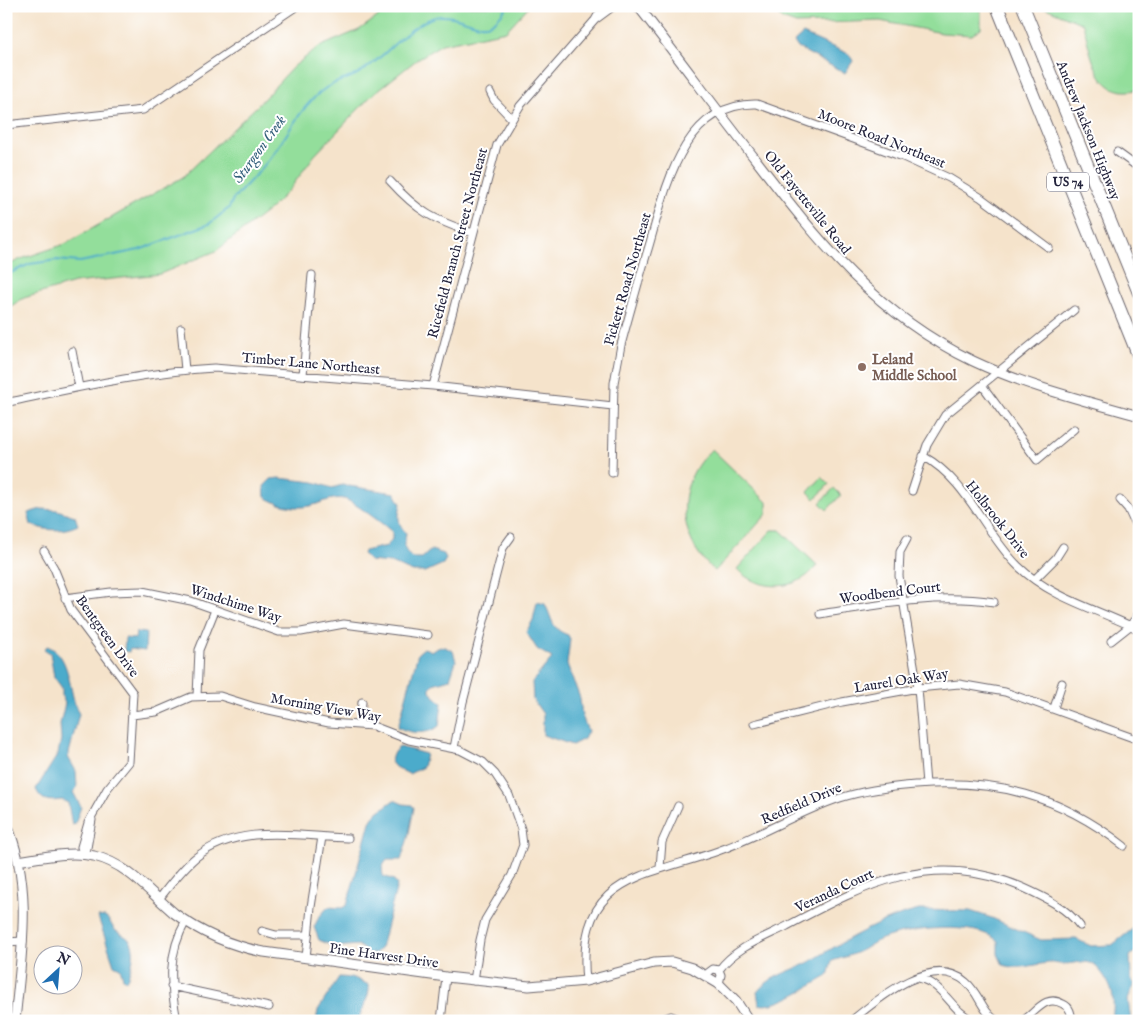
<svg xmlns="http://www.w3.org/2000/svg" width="1145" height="1027" font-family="'IM FELL English',serif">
<rect width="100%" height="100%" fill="#fff"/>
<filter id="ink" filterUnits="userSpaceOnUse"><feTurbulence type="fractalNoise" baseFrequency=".02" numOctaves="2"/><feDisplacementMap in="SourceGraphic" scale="10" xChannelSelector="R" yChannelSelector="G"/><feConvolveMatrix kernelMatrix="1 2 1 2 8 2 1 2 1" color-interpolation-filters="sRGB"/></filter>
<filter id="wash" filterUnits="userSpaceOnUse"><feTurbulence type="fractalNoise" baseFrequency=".0096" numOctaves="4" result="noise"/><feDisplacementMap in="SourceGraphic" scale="20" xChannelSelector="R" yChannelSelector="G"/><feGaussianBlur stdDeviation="1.12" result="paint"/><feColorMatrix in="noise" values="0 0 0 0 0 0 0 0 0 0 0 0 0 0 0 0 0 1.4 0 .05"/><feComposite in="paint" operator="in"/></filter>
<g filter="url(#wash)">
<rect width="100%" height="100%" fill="#f5e3cb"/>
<path fill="#93de9b" stroke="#5a806b" d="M393 6H529L506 31 442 44 419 58 372 95 314 156 290 189 270 209 216 251 160 274 74 283 24 298 6 309V266L21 259 65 244 183 177 257 106 293 67 319 47 359 30Z
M769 6H981V28L972 35 942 33 880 21 796 24 782 19Z
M1041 6H1139V89C1096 102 1091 52 1083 24Z
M712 449 767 502V514L715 571C676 539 674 483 712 449Z
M822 477 829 484 815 499 808 492Z
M834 488 841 495 827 510 820 503Z
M772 530H780L817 565C799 592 758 592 737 569Z"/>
<path fill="#4cabcb" stroke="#376683" d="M803 34 849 54 853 61 845 73 798 48 794 42Z
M279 478 314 482 332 488 342 485 395 493 401 504C398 517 397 523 406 533 404 545 402 548 412 558H422L431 550 444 554 446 559 443 564 425 572H413L391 563 369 561 363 554 364 551 387 546 392 539V532C386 526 351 500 344 499 335 497 325 501 317 504 298 510 282 507 265 497L264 486 271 479Z
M41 509 57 510 75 516 78 525C64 532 46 531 31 525L28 513Z
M537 602 545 604C553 620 551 629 568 635L570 639 567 664 580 698 582 716 588 731 584 739 572 745 543 735V714L533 700 532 682 552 658 537 649 526 632 533 620Z
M136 632 146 633 145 651 130 649 129 652 124 651 125 638 135 639Z
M47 646C72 654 68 694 79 714L68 757 76 771 77 788 73 792 81 807 75 824 72 825 68 803 62 800C50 801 42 803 36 789L58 754 61 739 60 724 65 703 62 697V688L54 677 50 653 44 649Z
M440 647H445L453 651 456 661 450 679 433 684 430 688V692L442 703 439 726C428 735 410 734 398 727L418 653 424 648 432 651Z
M400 747 426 754 423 767 409 774 395 767 391 762C392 755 394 750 400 747Z
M394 800 403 804 412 805 414 808 408 838 401 860H387L382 867 383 876 394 880 397 885 381 948 374 954 368 953 358 945 335 947 319 940 314 927 319 917 328 907 342 908 347 905 370 822 375 814Z
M919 910 970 911 992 918 1041 940 1076 939 1091 946 1112 945 1139 924V949L1130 956 1131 979 1134 984 1128 1000 1131 1021H1112C1114 1003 1115 992 1104 976 1090 956 1084 963 1064 964 1059 965 1054 962 1048 963 1031 965 1020 970 1003 965L998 954V941C976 921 909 928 882 939 873 942 866 949 858 952 850 956 841 958 832 961L828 976C813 984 775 1010 759 1004L757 992C772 973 796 971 816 958 849 938 881 919 919 910Z
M98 917C109 914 110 924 115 930 120 934 127 936 131 942 137 954 130 971 126 981L123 978 120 968 114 965Z
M339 977 354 978 369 985C370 998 361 1008 359 1021H316L318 1010Z"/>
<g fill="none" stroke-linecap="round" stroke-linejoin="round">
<path stroke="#4cabcb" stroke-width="2" d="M6 275 30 264 57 260 80 262 139 250 209 224 229 208 233 199C248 183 264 168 276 150 291 129 302 106 323 90 333 82 346 80 357 74 381 61 396 39 417 26 423 22 433 16 441 16 472 15 485 43 507 6"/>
</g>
</g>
<g filter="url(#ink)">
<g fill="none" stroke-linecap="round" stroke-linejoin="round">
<defs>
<path id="minor" d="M595 20 614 6
M490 92 494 100 511 118
M6 125 143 110 297 6
M1117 152 1139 168
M390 181C418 212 434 220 473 233
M181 328 185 370
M72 351 79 387
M303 375 312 275
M982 385 1037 460 1074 429
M433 386 497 145 520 106 595 20 603 6
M9 402C76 388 145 372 214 368L433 386 613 406
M923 456C967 480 984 532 1018 566 1052 599 1098 609 1139 630
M612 473 614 383 621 345C630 312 639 279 649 246 665 191 682 102 757 104L903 157 949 178 980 197 1049 248
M912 491 927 445 945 415 1074 310
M1120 500 1128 509 1139 533
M907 539 900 552 899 576 918 688 926 784
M44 551 54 568 71 610 133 693 129 762 107 789 88 823 81 847 84 855
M1035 579 1056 558 1063 547
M65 598 111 592 142 591 191 601 279 632H301L344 624 428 635
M820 614C878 605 935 593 994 602
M1111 641 1130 626 1139 613
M197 696 199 650 215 610
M1054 708 1062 683
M132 715 156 712 191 697 220 696 255 707 329 723 373 726 409 740 460 750 483 762 495 774 509 795 521 829 523 845 512 875 485 920 480 940 474 981
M360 724 362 702
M754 724 842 702 918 688 959 684 1005 692 1136 739
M454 748 463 702 503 548 511 537
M84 855 87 848 92 820
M660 868 662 842 678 806
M159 899C170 885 181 870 195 858 238 823 297 836 348 838
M262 931 276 935H308
M6 942 23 941
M306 958 311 907 322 837
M719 970C735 948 763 938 787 926 868 883 932 849 1024 888 1044 897 1067 908 1080 926
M705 975 713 969 719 970
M919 978C944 984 951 1011 974 1021
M586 981C575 871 649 878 726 848 765 833 801 811 840 798 865 790 889 787 915 785 996 779 1059 795 1124 846
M719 984 721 975 719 970
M171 986 269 1007
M177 1021C170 984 167 954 186 921
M441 1021 446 977
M657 1021 671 1016 685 1021
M851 1021C877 1000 932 952 966 982 979 993 982 1012 997 1021
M1022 1021C1035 1014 1045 993 1063 1004 1070 1007 1072 1014 1071 1021"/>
<path id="tertiary" d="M638 6C678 57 716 109 756 160 820 243 876 314 973 361 1026 386 1083 400 1139 416
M6 823C34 885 21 956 15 1021
M18 861C42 857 70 851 94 856 128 864 149 892 174 913 201 933 231 946 264 952L446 977 529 986 586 981 654 963 672 962 692 968 719 984 736 1001 749 1021"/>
<path id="motorway" d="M997 6 1139 357
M1023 6 1139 293"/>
</defs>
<use href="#minor" stroke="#6c666d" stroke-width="9"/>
<use href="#tertiary" stroke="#6c666d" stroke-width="11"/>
<use href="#motorway" stroke="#6c666d" stroke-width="14"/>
<use href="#minor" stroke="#fff" stroke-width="7"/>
<use href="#tertiary" stroke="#fff" stroke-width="9"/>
<use href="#motorway" stroke="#fff" stroke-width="12"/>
</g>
</g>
<circle fill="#8d6e63" stroke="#fff" stroke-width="2" cx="862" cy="367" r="5"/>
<g text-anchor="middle" stroke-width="4" stroke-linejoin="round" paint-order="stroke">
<rect fill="#fff" stroke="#646476" stroke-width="1" x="1047" y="172.5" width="42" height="19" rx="4"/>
<g font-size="12" font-weight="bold" fill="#22223b">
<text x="1068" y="186">US 74</text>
</g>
<g font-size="14" fill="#22223b" stroke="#fff">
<text transform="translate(1089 130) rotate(68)" y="5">Andrew Jackson Highway</text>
<text transform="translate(882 138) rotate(22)" y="5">Moore Road Northeast</text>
<text transform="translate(808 202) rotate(51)" y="5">Old Fayetteville Road</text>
<text transform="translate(457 243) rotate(-75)" y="5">Ricefield Branch Street Northeast</text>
<text transform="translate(627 279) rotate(-74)" y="5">Pickett Road Northeast</text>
<text transform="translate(311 363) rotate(5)" y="5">Timber Lane Northeast</text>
<text transform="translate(998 519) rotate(52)" y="5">Holbrook Drive</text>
<text transform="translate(890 592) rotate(-7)" y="5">Woodbend Court</text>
<text transform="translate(236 603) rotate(18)" y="5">Windchime Way</text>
<text transform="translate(108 636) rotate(54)" y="5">Bentgreen Drive</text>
<text transform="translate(901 680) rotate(-9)" y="5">Laurel Oak Way</text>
<text transform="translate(326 707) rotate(10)" y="5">Morning View Way</text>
<text transform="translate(801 803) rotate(-23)" y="5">Redfield Drive</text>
<text transform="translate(834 890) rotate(-25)" y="5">Veranda Court</text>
<text transform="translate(384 955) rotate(8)" y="5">Pine Harvest Drive</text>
</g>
<g font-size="14" font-weight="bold" fill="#785e54" stroke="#fff" text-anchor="start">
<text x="872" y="364">Leland<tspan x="872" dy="16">Middle School</tspan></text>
</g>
<g font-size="15" font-style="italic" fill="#35607c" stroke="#fff">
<text transform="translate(259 149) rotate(-54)" y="5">Sturgeon Creek</text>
</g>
</g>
<rect width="1145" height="1027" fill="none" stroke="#fff" stroke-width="25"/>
<g transform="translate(58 970) rotate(26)"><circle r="24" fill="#ffffff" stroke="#a7a7b1"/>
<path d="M0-4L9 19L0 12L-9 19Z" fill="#1f6fb2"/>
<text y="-8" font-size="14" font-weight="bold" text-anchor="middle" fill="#22223b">N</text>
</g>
</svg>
